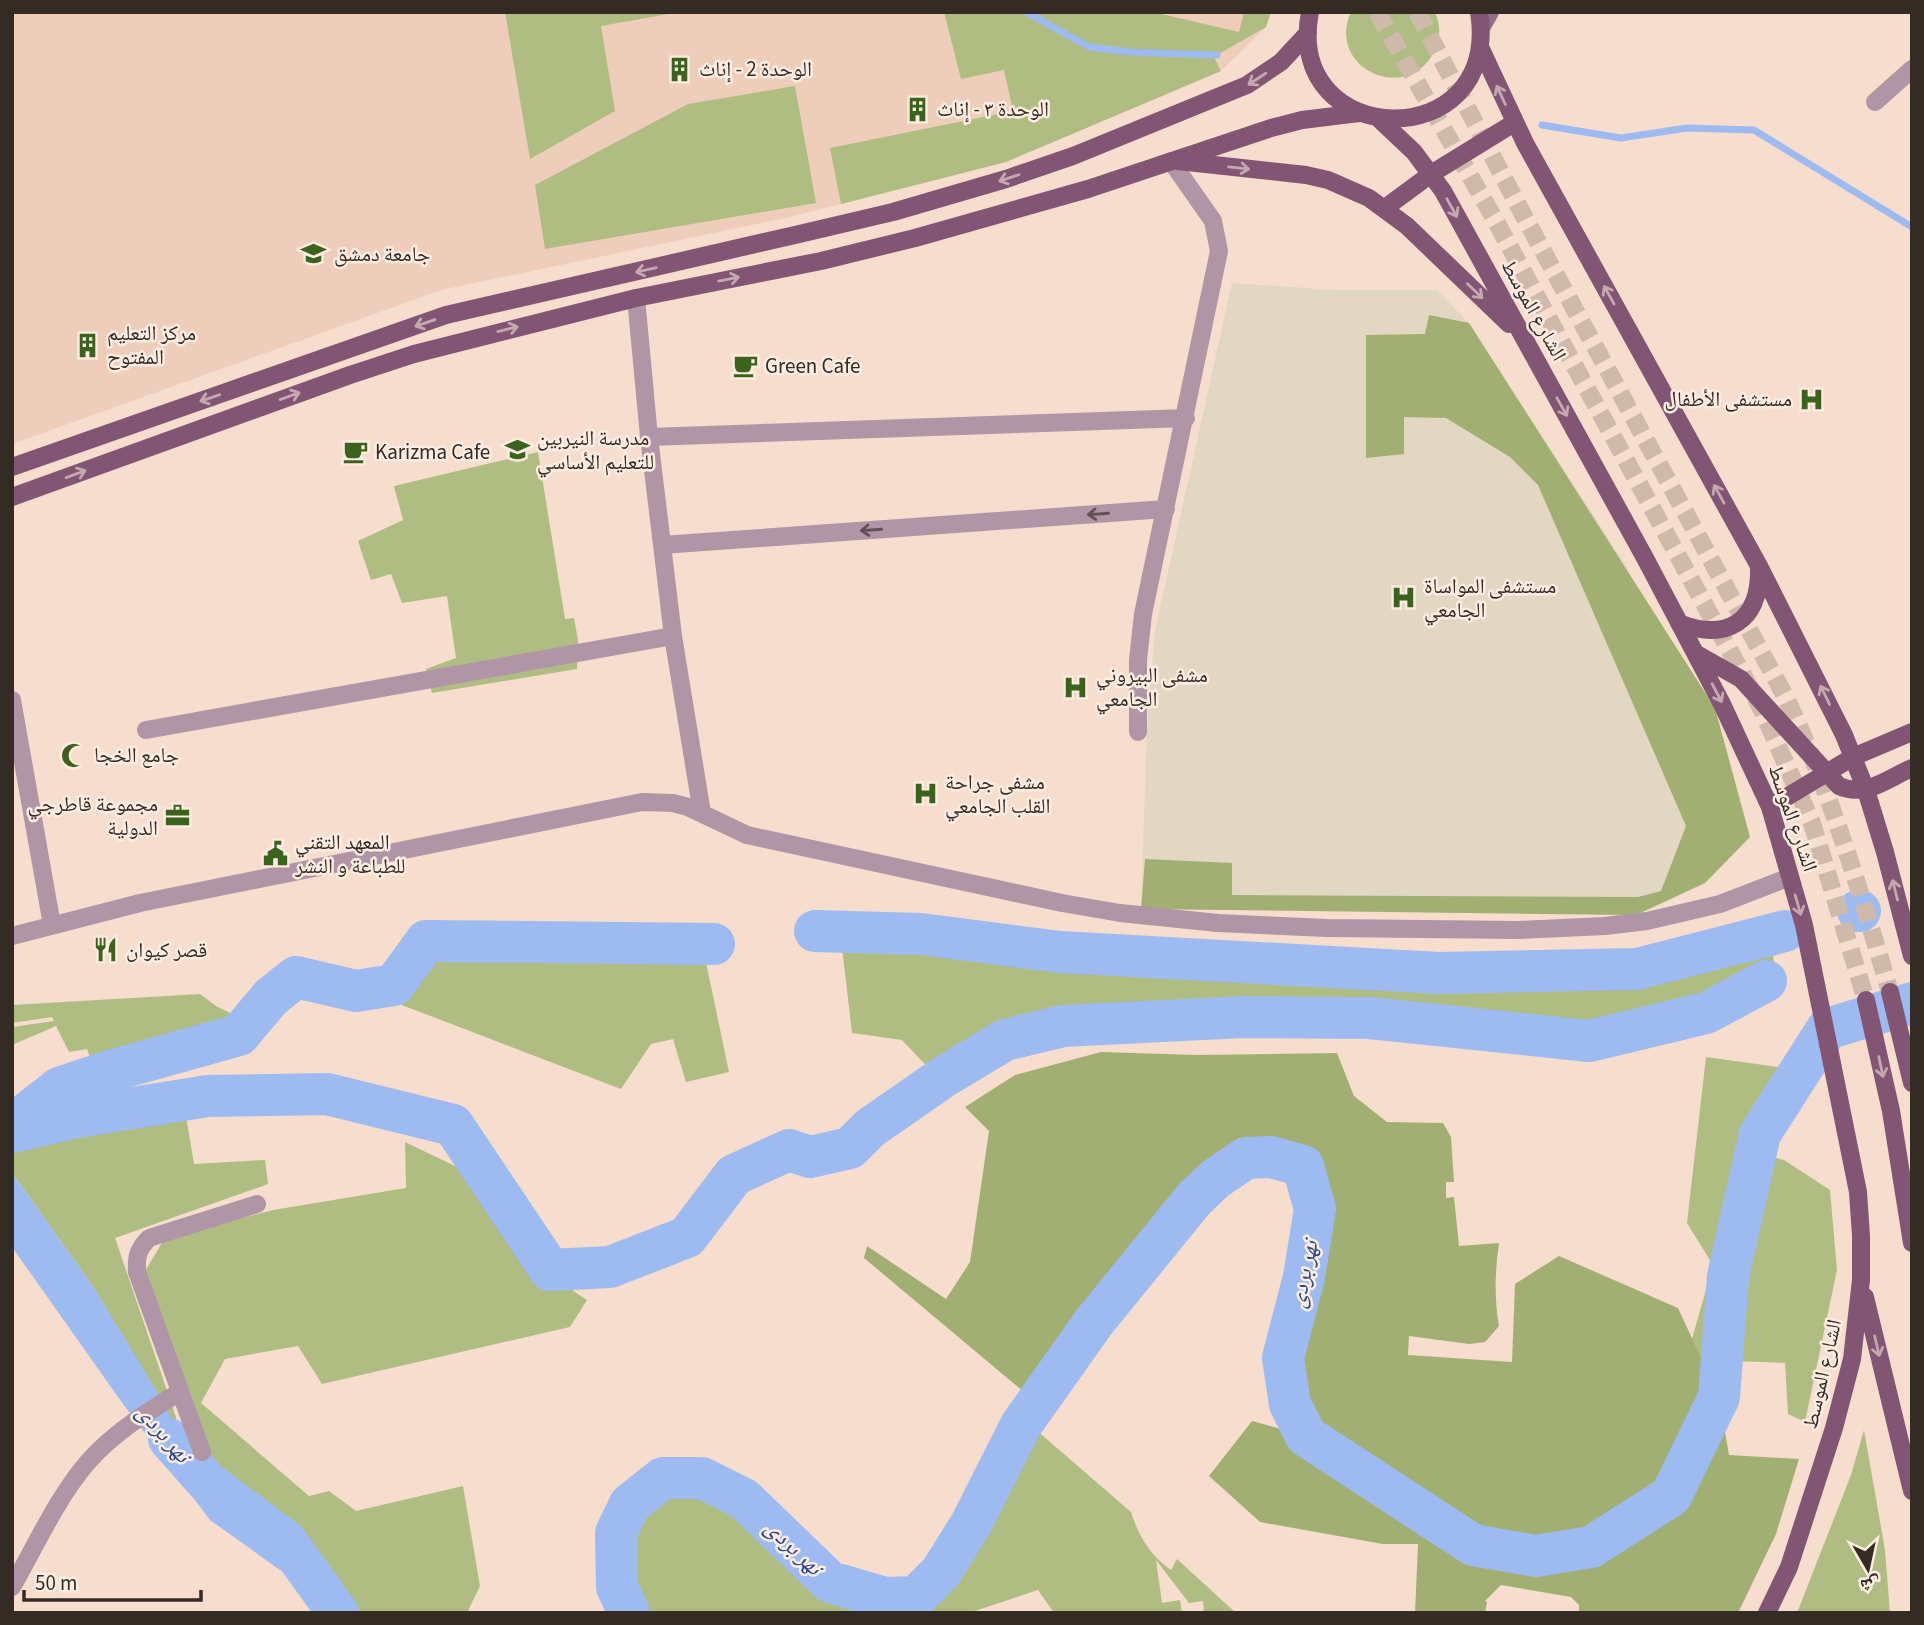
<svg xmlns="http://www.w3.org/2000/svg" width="1924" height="1625" font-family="'Source Sans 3','Noto Naskh Arabic',sans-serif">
<rect width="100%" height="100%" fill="#f6ddcd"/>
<path fill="#eeceba" d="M12 12H1271L1266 27 1221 71 1006 162 790 217 441 290 12 444Z"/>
<path fill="#e2d7c3" d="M1232 283 1334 290H1437L1469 323 1625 564 1750 837 1705 883 1636 915 1141 909 1147 726 1155 631Z"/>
<path fill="#b0bd82" d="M505 12H680L601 26 615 111 530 159Z
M944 12H1153L1239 32 1244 12H1271L1266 27 1217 55H1213L1221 71 1006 162 841 204 830 148 1013 111 1004 70 961 79Z
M1351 12H1435C1441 26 1441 41 1433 54 1403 105 1326 66 1351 12Z
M795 86 816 203 545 249 535 185 688 104Z
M538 452 565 619 574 618 578 640 577 669 432 693 426 669 456 658 447 596 402 603 391 574 371 580 358 541 403 520 394 486Z
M841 939 1061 963 1435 984 1640 977 1772 949 1774 961 1705 1011 1587 1036 1382 1016H1253L1066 1022 996 1039 939 1079 902 1040 852 1033Z
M429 946 703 948 729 1072 686 1082 673 1039 651 1044 621 1089 373 994 398 988Z
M200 994 216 1006 245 1020 233 1030C202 1039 120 1068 92 1062L87 1049 69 1052 56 1026 12 1045V1027L54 1021 52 1017 12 1023V1005Z
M1706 1057 1786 1068 1751 1127 1720 1278 1715 1327 1705 1368 1692 1339 1713 1265 1687 1223Z
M185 1110 194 1164 265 1160 268 1184 115 1238 176 1417 175 1424 94 1288 15 1177 12 1176V1146L140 1116Z
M405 1142 459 1168 546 1273 587 1300 570 1327 322 1384 298 1346 225 1359 201 1403 309 1496 329 1491 356 1511 463 1486 480 1586 467 1613H350L290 1534 203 1463 205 1452 145 1271 165 1238 273 1210 406 1188Z
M1769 1156 1784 1160 1830 1190 1837 1270 1805 1422 1788 1414 1785 1363 1735 1361Z
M1028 1423 1131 1512C1139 1537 1150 1555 1171 1570L1177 1559 1236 1613H1204L1203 1601 1189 1603 1156 1560 1162 1603 1180 1600 1182 1613H1054L1038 1590 969 1613H629L617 1587 616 1533 630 1504 663 1478H702L744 1499 830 1582 831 1591 917 1605 941 1601 950 1573Z
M1864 1430 1885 1550 1890 1613H1797L1851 1475Z"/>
<path fill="#a2af72" d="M1429 315 1469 323 1715 708 1750 837 1705 883 1636 915 1141 909 1145 859 1232 863V895L1638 897 1661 891 1686 826 1538 485 1510 457 1446 418 1404 417V454L1366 458V335L1425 334Z
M1101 1052 1198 1055 1337 1053 1354 1096 1387 1122 1443 1123 1451 1137 1454 1182H1446V1198L1454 1197 1459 1246 1499 1243C1495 1270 1494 1298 1499 1326L1485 1342 1469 1344 1409 1336 1408 1355 1512 1362 1515 1284 1559 1256 1678 1308 1719 1397 1729 1455 1799 1459 1776 1534 1738 1613H1579V1605L1571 1597 1501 1585 1485 1601 1487 1602 1485 1613H1415L1418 1544H1383L1260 1522 1209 1476 1252 1421 1306 1436 1310 1433 1292 1397 1291 1356 1321 1239V1199L1315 1173 1291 1148 1239 1138 1193 1178 1024 1392 864 1258 867 1246 946 1299 970 1262 989 1131 965 1107 1015 1075Z"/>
<path fill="#9dbbf1" d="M12 1176 15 1177 94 1288 162 1400 207 1482 286 1541 338 1613H320L301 1585 210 1520 123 1404 12 1247Z"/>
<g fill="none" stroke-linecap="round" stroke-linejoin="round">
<path stroke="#9dbbf1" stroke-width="7" d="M1026 12 1089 47 1130 52 1217 55
M1542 125 1621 138 1687 128 1754 130 1912 227"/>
<path stroke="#9dbbf1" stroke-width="42" d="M1858 911H1860
M815 931 921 934 1060 952 1439 973 1637 969 1785 931
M12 1125 59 1088 110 1071 239 1035 271 997 296 977 356 991 394 985 426 941 714 944
M12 1132 77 1117 208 1096 327 1094 453 1125 550 1270 610 1267 687 1237 734 1175 789 1150 810 1157 850 1148 870 1128 945 1076 1005 1040 1063 1026 1243 1017 1370 1018 1589 1041 1706 1013 1766 981
M169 1439 207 1482 286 1541 338 1613
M629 1613 617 1587 616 1533 630 1504 663 1478H702L744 1499 830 1582 885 1598 916 1597 941 1572 971 1524 1021 1425 1094 1322 1194 1199 1215 1179 1246 1158 1271 1157 1303 1166 1315 1209 1304 1277 1283 1358 1290 1404 1306 1436 1473 1545 1536 1556 1591 1547 1671 1496 1719 1397 1728 1276 1760 1134 1827 1029 1912 1003"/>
<path stroke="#cfb9ab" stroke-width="18" stroke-dasharray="18 9" stroke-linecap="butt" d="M1377 12 1494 218 1762 710 1812 823 1866 1000
M1417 12 1519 207 1785 696C1831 792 1860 891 1890 992"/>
<path stroke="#af95a6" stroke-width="18" d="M1875 102 1912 69
M636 298 649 437 673 636 702 813
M649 437 1186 418
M662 545 1166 509
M12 700 52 925
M146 730 673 636
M1138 732V660L1143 614 1219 251 1213 221 1171 161
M12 936 140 903 642 802 673 803 688 807 747 835 1062 903 1120 913 1218 923 1327 928 1518 930 1605 926 1647 921 1720 904 1790 877
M202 1452 137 1272C136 1257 138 1249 149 1238L257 1204
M12 1587C35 1547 57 1498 87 1463 113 1433 147 1412 180 1392"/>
<path stroke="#947088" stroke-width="18" d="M1481 28 1490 12"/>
<path stroke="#815573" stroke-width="18" d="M1310 12C1283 151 1502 157 1479 12
M1480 47 1525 143 1759 566 1844 735 1866 790 1885 852 1912 956
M1378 118 1414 152 1443 191 1645 558 1722 704 1770 807 1804 925 1858 1192 1861 1236V1280L1852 1359 1834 1428 1789 1567 1767 1613
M1178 161 1306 175 1328 180 1369 198 1407 226 1509 324
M1385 208 1431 174 1514 123
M12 467 446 315 795 235 893 212 1006 179 1073 156 1247 85 1281 62 1308 33
M12 497 350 375 414 354 636 298 821 261 915 238 1088 189 1271 128 1302 120 1359 113
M1679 623C1727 642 1760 621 1759 569
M1695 653 1741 679 1839 786C1866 798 1888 778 1912 768
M1770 807 1853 757 1912 732
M1890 992 1912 1083
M1866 1000 1891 1111 1912 1243
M1865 1297 1912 1491"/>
</g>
<defs><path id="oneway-shaft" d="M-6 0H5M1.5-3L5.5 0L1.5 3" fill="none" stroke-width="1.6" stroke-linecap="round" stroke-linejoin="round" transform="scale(1.75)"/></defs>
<g stroke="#c5a8b0">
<use href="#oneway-shaft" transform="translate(1257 79) rotate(147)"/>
<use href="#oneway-shaft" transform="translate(1501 95) rotate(-115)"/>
<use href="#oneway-shaft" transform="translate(1239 168) rotate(6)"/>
<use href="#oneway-shaft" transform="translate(1009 178) rotate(162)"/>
<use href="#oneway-shaft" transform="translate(1452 208) rotate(61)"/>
<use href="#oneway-shaft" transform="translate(646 270) rotate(167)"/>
<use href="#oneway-shaft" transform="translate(729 279) rotate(-11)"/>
<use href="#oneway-shaft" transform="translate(1475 291) rotate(44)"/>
<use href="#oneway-shaft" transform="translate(1609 295) rotate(-119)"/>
<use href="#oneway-shaft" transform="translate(425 323) rotate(161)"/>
<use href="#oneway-shaft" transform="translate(508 329) rotate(-14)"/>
<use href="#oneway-shaft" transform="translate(290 396) rotate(-20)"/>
<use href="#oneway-shaft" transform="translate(210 398) rotate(161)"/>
<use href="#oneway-shaft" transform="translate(1562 407) rotate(61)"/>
<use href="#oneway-shaft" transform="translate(76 474) rotate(-20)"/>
<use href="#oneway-shaft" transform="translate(1719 494) rotate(-119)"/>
<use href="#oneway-shaft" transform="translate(1717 693) rotate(62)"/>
<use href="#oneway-shaft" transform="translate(1825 695) rotate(-116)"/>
<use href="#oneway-shaft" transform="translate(1895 890) rotate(-104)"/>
<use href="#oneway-shaft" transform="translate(1798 905) rotate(74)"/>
<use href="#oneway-shaft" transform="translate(1881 1067) rotate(78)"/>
<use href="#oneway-shaft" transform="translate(1877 1346) rotate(77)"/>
</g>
<g stroke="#605052">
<use href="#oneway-shaft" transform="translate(1098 514) rotate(176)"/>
<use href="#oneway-shaft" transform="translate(871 530) rotate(176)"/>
</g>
<defs>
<symbol id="building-bare" viewBox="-9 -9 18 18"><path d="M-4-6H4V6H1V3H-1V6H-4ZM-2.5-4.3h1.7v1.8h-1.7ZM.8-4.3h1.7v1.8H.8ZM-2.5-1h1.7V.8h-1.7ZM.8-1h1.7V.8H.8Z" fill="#3c631e" stroke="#fcece2" stroke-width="2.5" paint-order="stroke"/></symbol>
<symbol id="university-bare" viewBox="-9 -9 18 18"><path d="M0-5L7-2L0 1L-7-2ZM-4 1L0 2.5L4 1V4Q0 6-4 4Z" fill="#3c631e" stroke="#fcece2" stroke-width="2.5" paint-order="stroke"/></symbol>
<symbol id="cafe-bare" viewBox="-9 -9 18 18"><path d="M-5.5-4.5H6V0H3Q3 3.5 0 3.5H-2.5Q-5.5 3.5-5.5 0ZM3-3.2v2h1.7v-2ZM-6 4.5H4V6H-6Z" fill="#3c631e" stroke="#fcece2" stroke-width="2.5" paint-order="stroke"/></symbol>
<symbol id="hospital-bare" viewBox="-9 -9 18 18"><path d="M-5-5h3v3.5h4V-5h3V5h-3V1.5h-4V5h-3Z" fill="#3c631e" stroke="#fcece2" stroke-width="2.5" paint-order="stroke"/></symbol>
<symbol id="school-bare" viewBox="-9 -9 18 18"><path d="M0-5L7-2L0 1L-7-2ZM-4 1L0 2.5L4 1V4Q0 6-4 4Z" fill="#3c631e" stroke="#fcece2" stroke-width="2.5" paint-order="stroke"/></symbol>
<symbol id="mosque-bare" viewBox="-9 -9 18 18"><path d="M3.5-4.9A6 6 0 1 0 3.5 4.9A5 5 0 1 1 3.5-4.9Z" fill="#3c631e" stroke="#fcece2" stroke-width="2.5" paint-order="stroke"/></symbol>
<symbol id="office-bare" viewBox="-9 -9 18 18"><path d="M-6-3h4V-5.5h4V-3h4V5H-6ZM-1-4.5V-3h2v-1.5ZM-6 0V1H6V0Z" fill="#3c631e" stroke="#fcece2" stroke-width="2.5" paint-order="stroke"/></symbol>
<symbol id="civic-bare" viewBox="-9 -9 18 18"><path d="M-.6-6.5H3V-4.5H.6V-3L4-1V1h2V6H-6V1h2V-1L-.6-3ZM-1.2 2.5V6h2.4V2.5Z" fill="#3c631e" stroke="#fcece2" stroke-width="2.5" paint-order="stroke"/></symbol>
<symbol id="restaurant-bare" viewBox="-9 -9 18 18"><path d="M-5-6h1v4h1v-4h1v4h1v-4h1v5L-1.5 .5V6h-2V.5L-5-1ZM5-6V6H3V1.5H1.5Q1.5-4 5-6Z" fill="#3c631e" stroke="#fcece2" stroke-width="2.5" paint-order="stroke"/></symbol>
</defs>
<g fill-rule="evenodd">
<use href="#building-bare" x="662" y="52" width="35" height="35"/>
<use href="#building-bare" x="900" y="92" width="35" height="35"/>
<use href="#university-bare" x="296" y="236" width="35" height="35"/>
<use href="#building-bare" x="70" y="328" width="35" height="35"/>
<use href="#cafe-bare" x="728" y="348" width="35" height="35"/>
<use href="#hospital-bare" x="1794" y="382" width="35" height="35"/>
<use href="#school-bare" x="500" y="432" width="35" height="35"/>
<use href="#cafe-bare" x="338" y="434" width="35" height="35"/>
<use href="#hospital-bare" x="1386" y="580" width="35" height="35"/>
<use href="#hospital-bare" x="1058" y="670" width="35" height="35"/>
<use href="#mosque-bare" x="56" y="738" width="35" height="35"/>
<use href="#hospital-bare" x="908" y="776" width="35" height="35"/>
<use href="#office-bare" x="160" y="798" width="35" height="35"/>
<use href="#civic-bare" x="258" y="836" width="35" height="35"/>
<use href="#restaurant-bare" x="88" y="932" width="35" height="35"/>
</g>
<g text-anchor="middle" stroke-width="5" stroke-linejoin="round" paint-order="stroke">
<g font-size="21" fill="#352b25" stroke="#fcece2" text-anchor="start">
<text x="699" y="76">الوحدة 2 - إناث</text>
<text x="937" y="116">الوحدة ٣ - إناث</text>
<text x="334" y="261">جامعة دمشق</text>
<text x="107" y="340">مركز التعليم<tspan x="107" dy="24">المفتوح</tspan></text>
<text x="765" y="373">Green Cafe</text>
<text x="1792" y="406" text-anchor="end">مستشفى الأطفال</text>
<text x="537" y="445">مدرسة النيربين<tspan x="537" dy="24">للتعليم الأساسي</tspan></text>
<text x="375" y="459">Karizma Cafe</text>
<text x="1424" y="593">مستشفى المواساة<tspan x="1424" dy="24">الجامعي</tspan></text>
<text x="1096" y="682">مشفى البيروني<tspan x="1096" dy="24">الجامعي</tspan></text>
<text x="94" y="762">جامع الخجا</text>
<text x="945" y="789">مشفى جراحة<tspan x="945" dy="24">القلب الجامعي</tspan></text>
<text x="158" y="811" text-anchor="end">مجموعة قاطرجي<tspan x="158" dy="24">الدولية</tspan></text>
<text x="295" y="849">المعهد التقني<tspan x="295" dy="24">للطباعة و النشر</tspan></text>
<text x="126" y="957">قصر كيوان</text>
</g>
<g font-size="21" fill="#352b25" stroke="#fcece2">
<text transform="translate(1534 310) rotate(61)" y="7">الشارع الموسط</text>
<text transform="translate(1793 818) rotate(71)" y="7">الشارع الموسط</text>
<text transform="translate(1822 1374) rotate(-77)" y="7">الشارع الموسط</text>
</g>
<g font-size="23" font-style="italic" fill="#294a8b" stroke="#fcece2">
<text transform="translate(1303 1274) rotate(-78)" y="8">نهر بردى</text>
<text transform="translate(164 1433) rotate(49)" y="8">نهر بردى</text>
<text transform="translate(794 1547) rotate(44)" y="8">نهر بردى</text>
</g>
</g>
<rect width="1924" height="1625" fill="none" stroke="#352b25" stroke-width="28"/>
<g transform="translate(1868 1569) rotate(171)" stroke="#fcece2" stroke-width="5" paint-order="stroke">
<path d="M0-5L12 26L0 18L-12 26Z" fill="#352b25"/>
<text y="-10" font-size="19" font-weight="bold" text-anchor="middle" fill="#352b25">ش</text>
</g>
<path d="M24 1590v10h177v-10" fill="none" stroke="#352b25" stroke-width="3.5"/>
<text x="35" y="1590" font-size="21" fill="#352b25" stroke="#fcece2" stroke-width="5" paint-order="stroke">50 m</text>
</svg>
